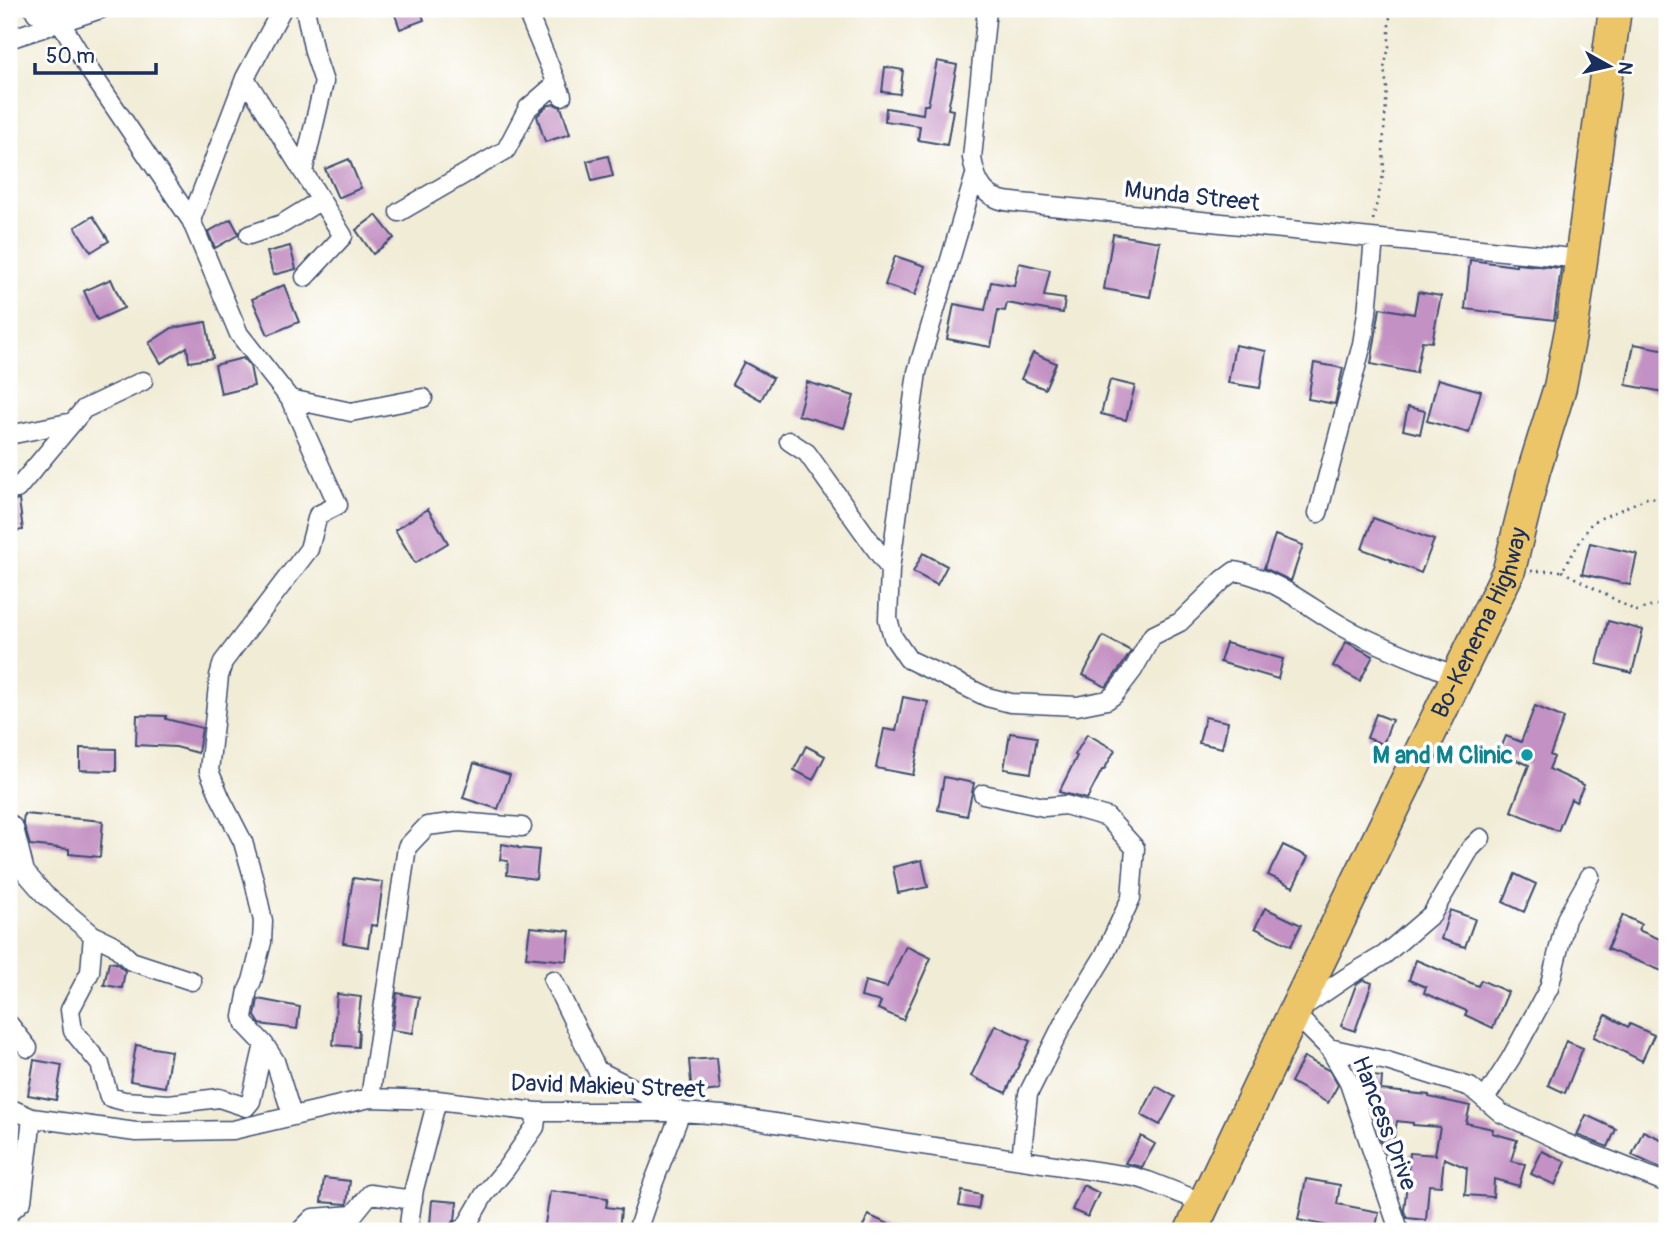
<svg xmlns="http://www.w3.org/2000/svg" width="1676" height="1240" font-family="Pangolin,sans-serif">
<rect width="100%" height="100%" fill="#fff"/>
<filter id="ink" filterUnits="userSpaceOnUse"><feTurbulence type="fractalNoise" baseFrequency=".0143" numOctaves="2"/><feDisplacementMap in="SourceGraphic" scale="14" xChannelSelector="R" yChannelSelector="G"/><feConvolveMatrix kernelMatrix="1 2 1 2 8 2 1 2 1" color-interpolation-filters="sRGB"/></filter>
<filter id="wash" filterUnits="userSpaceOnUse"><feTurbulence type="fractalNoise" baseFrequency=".00686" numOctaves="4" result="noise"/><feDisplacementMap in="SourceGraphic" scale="28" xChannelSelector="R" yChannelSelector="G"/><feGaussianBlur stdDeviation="1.57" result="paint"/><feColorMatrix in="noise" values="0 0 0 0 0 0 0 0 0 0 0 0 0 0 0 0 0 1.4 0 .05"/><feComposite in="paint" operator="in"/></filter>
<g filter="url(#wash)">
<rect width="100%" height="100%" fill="#f1ecd6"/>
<g id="blocks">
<path fill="#c391c3" d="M393 9H420L424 20 400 29Z
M937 61 957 65 948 109 953 110 947 145 918 140 920 126 885 121 886 108 923 114 924 105H928Z
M885 67 903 70 900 94 882 92Z
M554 104 561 107 570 134 545 142 537 116 547 106Z
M608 156 613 176 592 181 587 161Z
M349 159 361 188 338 198 325 169Z
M376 215 394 238 373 254 356 230Z
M93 216 109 241 91 252 75 227Z
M231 219 238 232V235L215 248 208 232Z
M1113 234 1160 242 1150 297 1104 289Z
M290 246 296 269 273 275 267 252Z
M895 256 925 266 915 295 885 285Z
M1470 260 1516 266V264L1561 268 1554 320 1465 309Z
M1019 263 1050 270 1044 296 1065 299 1063 313 1007 303 1005 311 998 310 991 347 947 339 954 304 985 310 991 282 1014 286Z
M111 279 124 308 97 320 84 291Z
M284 285 299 322 268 335 252 299Z
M1418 292 1441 296 1432 342 1422 341 1416 373 1371 364 1380 308 1414 314Z
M206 322 213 358 189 362 187 347 161 363 149 343 172 328Z
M1634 344 1667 350V372L1664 392 1626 385Z
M1235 345 1266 351 1260 388 1228 383Z
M1033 353 1056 363 1045 389 1021 379Z
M243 358 250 366 254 386 221 394 215 365Z
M744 362 773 378 761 400 732 384Z
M1314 363 1343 368 1335 404 1308 399Z
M1438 379 1481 391 1469 433 1427 421Z
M1110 380 1135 386 1126 420 1101 414Z
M807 382 854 396 844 428 798 415Z
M1408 407 1425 411 1420 434 1403 430Z
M19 500 23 530 9 532V501Z
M428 509 448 543 415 563 395 530Z
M1373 518 1434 540 1421 573 1391 561 1392 560 1362 549Z
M1275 535 1303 545 1291 581 1264 568Z
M1590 543 1637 554 1630 585 1582 574Z
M923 553 947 566 937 585 913 572Z
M1608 621 1643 630 1632 673 1597 664Z
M1103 636 1131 651 1123 664 1106 687 1083 675Z
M1346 642 1373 656 1360 681 1333 666Z
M1226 643 1283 659 1278 679 1220 662Z
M903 697 928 702 913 775 876 768 884 729 896 731Z
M1535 706 1564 718 1550 755 1554 757 1549 769 1584 785 1576 802 1571 799 1558 831 1511 811 1529 765 1499 753 1506 736 1521 742Z
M1376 714 1392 720 1383 744 1367 738Z
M137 715 166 716V719L202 728 198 753 176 747 136 745Z
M1205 717 1228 722 1222 748 1199 743Z
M1010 733 1037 737 1031 773 1004 769Z
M1087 734 1115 750 1104 770H1102L1087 799 1059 792 1077 756 1075 755Z
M806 746 825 756 813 780 794 770Z
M80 748 116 749V771L80 770Z
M474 763 510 775 498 809 463 798Z
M944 777 974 783 967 816 938 810Z
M24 814 103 821 100 857 69 854V849L30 845 23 822Z
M502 844 518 847V848L539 850 536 879 507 875 508 861 500 860Z
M1283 845 1308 857 1293 887 1268 875Z
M922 860 928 887 898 893 893 867Z
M1515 874 1536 884 1524 912 1503 902Z
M353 878 383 882 377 926 371 925 368 947 343 943Z
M1265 908 1301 925 1291 946 1255 928Z
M1450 910 1475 919 1465 947 1441 939Z
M1623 915 1641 924 1638 930 1667 942V973L1607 949Z
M530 927 570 931 567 961 526 957Z
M906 946 931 958 903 1020 878 1009 881 1002 861 997 865 981 887 987Z
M1416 960 1478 986 1481 980 1508 992 1493 1028 1465 1015 1467 1011 1424 993 1426 987 1409 980Z
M109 962 116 963 125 971 122 988 104 985Z
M1364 980 1372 983 1355 1031 1341 1026 1356 985Z
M397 993 419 997 413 1033 392 1030Z
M337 994 361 997 357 1030H359L358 1047 333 1045Z
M258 999 300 1007 297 1029 260 1024 255 1016Z
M1606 1015 1628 1027 1630 1024 1654 1035 1642 1061 1594 1037Z
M995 1025 1030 1041 1006 1093 971 1076Z
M1566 1041 1583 1048 1565 1093 1548 1085Z
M136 1045 171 1051 165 1087 130 1081Z
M1304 1057 1330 1071 1338 1085 1328 1103 1291 1082Z
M717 1058 720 1090 692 1093 689 1060Z
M34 1060 62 1065 56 1100 28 1095Z
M1358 1074 1382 1077 1381 1090 1429 1095V1097L1470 1106 1466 1123 1493 1129 1492 1133 1517 1140 1511 1161 1525 1164 1519 1186 1494 1179 1493 1197 1465 1195 1467 1168 1444 1158 1441 1186 1429 1185 1426 1220 1407 1218 1404 1211 1410 1153 1437 1155 1435 1154 1440 1127 1413 1125V1123L1397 1121 1391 1153H1385L1379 1134 1381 1114 1371 1113 1369 1106 1370 1095H1365Z
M1156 1086 1175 1097 1160 1125 1141 1115Z
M1586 1115 1616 1129 1608 1147 1577 1135Z
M1643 1131 1667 1142V1171L1632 1155Z
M1141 1136 1155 1144 1142 1167 1125 1163Z
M1542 1151 1566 1162 1555 1185 1531 1174Z
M324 1178 350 1181 347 1204 321 1202Z
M1306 1179 1340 1185 1337 1204 1379 1212 1375 1231H1335V1227L1298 1220Z
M1083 1185 1099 1193 1088 1217 1072 1210Z
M550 1191 608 1198 606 1207 621 1209 619 1231H544Z
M962 1191 981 1195 978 1209 959 1206Z
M432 1200 457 1202 455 1220 448 1226 430 1224Z
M868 1215 904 1231H861Z"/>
</g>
</g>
<g filter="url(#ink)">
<use href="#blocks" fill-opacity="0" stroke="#3b4b70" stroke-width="2"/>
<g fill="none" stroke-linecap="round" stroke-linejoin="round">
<defs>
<path id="street" d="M34 9 36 13 61 23 90 71 191 220 239 334 290 399 351 412 423 398
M526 9 562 96
M987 9 972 158C975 175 980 193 998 199 1005 202 1014 202 1021 203L1582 259
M9 39 101 9
M245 78 343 236 305 277
M303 172 324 82 314 52 305 9
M399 212 506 150 528 108 557 83
M191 220 245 78 282 9
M249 235 282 224 321 200
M9 435 73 422
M789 441 807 453 890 569 888 619 893 637 908 659 987 697 1011 703 1077 706 1107 700 1114 695 1133 670 1152 636 1180 622 1223 580 1235 571C1279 579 1311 610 1349 630 1384 648 1422 662 1458 677
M9 490 17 489 84 409 143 381
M1318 513 1362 344 1367 313 1374 239
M890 569 917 372 975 175
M983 794 1044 807 1065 805 1107 817 1135 848 1131 898 1104 956 1065 1020 1028 1094 1021 1160
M9 823 14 828 25 872 44 894 93 935
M553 980 597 1070 681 1112 653 1184 637 1231
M192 981 131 961 114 945 93 935 90 972 70 1010 73 1031 100 1064 109 1097 124 1101 169 1104 219 1098 246 1107 251 1101 264 1044 275 1061 292 1115
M9 1024 28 1048
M264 1044 245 1024 243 1017 248 990 252 981 262 942 263 921 254 880 243 842 221 799 209 771 219 676 223 662 309 549 318 515 338 505 290 399
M1329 1048 1387 1061 1470 1087 1501 1113 1563 1142 1667 1183
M370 1098 407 847 427 826 459 822 522 827
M1485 1099 1511 1058 1549 988 1566 919 1590 876
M9 1108 32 1118 136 1132 233 1130 370 1098 437 1100 537 1112H681L722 1115 1135 1177 1148 1181 1204 1203
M9 1213 22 1201 32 1118
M300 1231 313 1218 353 1215 370 1194 413 1200
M408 1231 414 1189 437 1100
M458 1231 465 1228 484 1195 505 1170 535 1127 537 1112
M1396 1231 1397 1224 1348 1080 1329 1048 1294 1013 1347 977 1384 955 1432 914 1470 849 1481 838"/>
<g id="highway">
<path id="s1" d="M1191 1231 1294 1013 1509 570 1534 470 1560 387 1573 320 1615 9"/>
</g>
</defs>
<use href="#street" stroke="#3b4b70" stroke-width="21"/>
<use href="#highway" stroke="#3b4b70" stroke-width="35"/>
<path stroke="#3b4b70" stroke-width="2.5" stroke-dasharray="2 5" stroke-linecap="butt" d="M1373 220 1384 171 1383 147 1387 88 1384 68 1389 47V25L1391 9
M1531 571H1562L1592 522 1647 498 1667 497
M1562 571 1636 611 1667 602"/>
<use href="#street" stroke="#fff" stroke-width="18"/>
<use href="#highway" stroke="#edc569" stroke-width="32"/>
</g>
</g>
<circle fill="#0f9aa8" stroke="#fff" stroke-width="2.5" cx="1527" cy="755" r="7"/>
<g text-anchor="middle" stroke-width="7" stroke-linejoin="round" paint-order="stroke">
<g font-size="24" fill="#1b2f5e" stroke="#fff">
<text transform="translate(1192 196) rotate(6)" y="8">Munda Street</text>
<text dy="8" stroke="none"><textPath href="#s1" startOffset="674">Bo-Kenema Highway</textPath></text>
<text transform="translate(608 1086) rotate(2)" y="8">David Makieu Street</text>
<text transform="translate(1385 1123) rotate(69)" y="8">Hancess Drive</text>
</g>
<g font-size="24" font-weight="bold" fill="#0d838f" stroke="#fff" text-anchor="end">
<text x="1513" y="763">M and M Clinic</text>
</g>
</g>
<rect width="1676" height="1240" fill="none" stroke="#fff" stroke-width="35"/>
<g transform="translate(1609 66) rotate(98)" stroke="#ffffff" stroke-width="5" paint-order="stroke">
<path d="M0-5L12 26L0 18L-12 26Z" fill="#1b2f5e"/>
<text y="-10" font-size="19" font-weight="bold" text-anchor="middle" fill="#1b2f5e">N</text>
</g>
<path d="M35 63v10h121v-10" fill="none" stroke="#1b2f5e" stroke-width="3.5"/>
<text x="46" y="63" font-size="21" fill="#1b2f5e" stroke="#ffffff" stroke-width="5" paint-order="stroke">50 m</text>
</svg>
